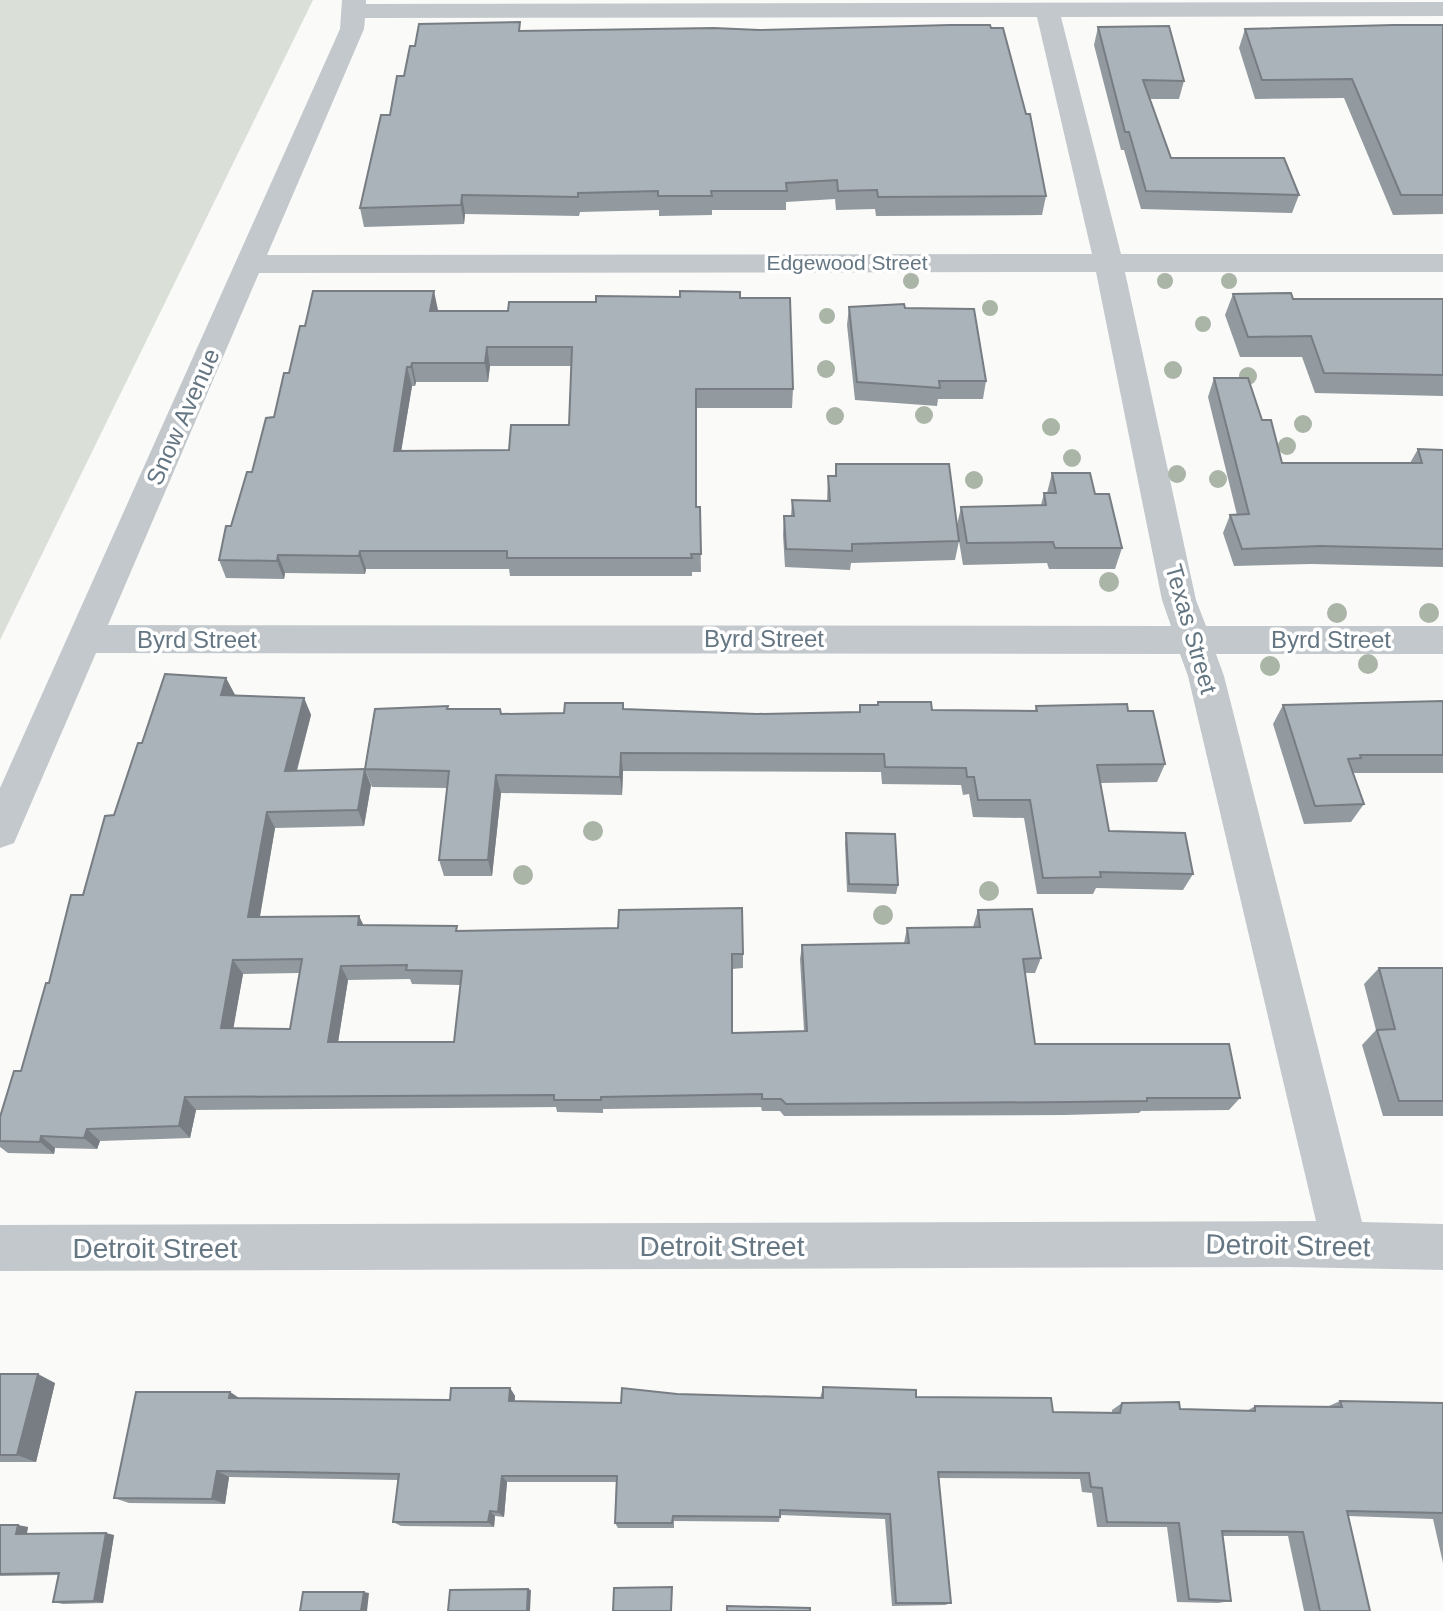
<svg xmlns="http://www.w3.org/2000/svg" width="1443" height="1611" font-family="Helvetica,sans-serif">
<rect width="100%" height="100%" fill="#fafaf8"/>
<path fill="#dadfd7" d="M0 0H313L0 640Z"/>
<g fill="none" stroke-linecap="round" stroke-linejoin="round">
<path fill="#c3c8cc" fill-rule="evenodd" d="M342 0H366V4L1443 2V16L1061 17 1121 254H1443V272H1125L1196 600 1206 626H1443V654H1216L1224 676 1362 1222 1443 1224V1270L1289 1267 0 1271V1225L1316 1221 1188 676 1180 654 96 653 14 843 0 848V788L340 29ZM1037 17 1092 254 267 255 364 29 365 18ZM1096 272 1162 600 1171 626 108 625 259 273Z"/>
</g>
<g fill="#aab4a7">
<circle cx="911" cy="281" r="8"/>
<circle cx="1165" cy="281" r="8"/>
<circle cx="1229" cy="281" r="8"/>
<circle cx="990" cy="308" r="8"/>
<circle cx="827" cy="316" r="8"/>
<circle cx="1203" cy="324" r="8"/>
<circle cx="826" cy="369" r="9"/>
<circle cx="1173" cy="370" r="9"/>
<circle cx="1248" cy="376" r="9"/>
<circle cx="924" cy="415" r="9"/>
<circle cx="835" cy="416" r="9"/>
<circle cx="1303" cy="424" r="9"/>
<circle cx="1051" cy="427" r="9"/>
<circle cx="1287" cy="446" r="9"/>
<circle cx="1072" cy="458" r="9"/>
<circle cx="1177" cy="474" r="9"/>
<circle cx="1218" cy="479" r="9"/>
<circle cx="974" cy="480" r="9"/>
<circle cx="1109" cy="582" r="10"/>
<circle cx="1337" cy="613" r="10"/>
<circle cx="1429" cy="613" r="10"/>
<circle cx="1368" cy="664" r="10"/>
<circle cx="1270" cy="666" r="10"/>
<circle cx="593" cy="831" r="10"/>
<circle cx="523" cy="875" r="10"/>
<circle cx="989" cy="891" r="10"/>
<circle cx="883" cy="915" r="10"/>
</g>
<path fill="#929a9f" fill-rule="evenodd" d="M1443 25V214L1393 215 1344 98 1255 99 1239 48 1245 29Z
M1098 27 1184 81 1179 99H1150L1171 158 1299 195 1292 213 1141 209 1124 150H1121L1094 45Z
M521 31 1046 196 1042 215 876 216 875 209 836 210 835 199 786 202V210H712V215L659 216V210L580 212 579 216 465 214 464 224 364 227 360 208 390 115 415 46Z
M1233 294 1293 299H1443V396L1315 393 1302 357H1240L1225 315Z
M740 298 793 389 792 408H697L696 507H700L701 572H692V576H510L509 569H366L365 574 285 573 284 579 226 578 219 560 274 417 289 373 438 310V311H508L596 302ZM490 366H571L569 425 509 450 401 451 412 386H415L416 382H488Z
M849 307 905 308 986 381 983 399H938L937 406 855 400 847 325Z
M1214 378 1262 420 1282 463H1410L1418 449 1443 450V567L1311 564 1234 566 1223 533 1230 515H1237L1208 397Z
M836 464 957 525 961 507 1041 505 1044 493H1047L1052 473 1095 494 1122 548 1115 569H1049L1047 563 963 565 959 541 955 560 851 563 850 570 785 567 783 535 784 516H791L792 500 827 501 828 476H835Z
M226 678 235 695 304 698 311 715 297 771 371 785 364 826 275 828 260 917 359 916 364 926 458 931 743 954V968L732 969V1033L804 1031 800 959 802 945 904 943 907 928 973 927 978 910 1041 958 1035 973H1025L1035 1044 1240 1098 1229 1110 1141 1111 1139 1113 1064 1115 784 1116 780 1111H762L761 1107 603 1109V1113L557 1112 556 1107 196 1110 190 1138 100 1141 97 1149 55 1148 54 1154 8 1153 0 1147V1141L21 1071 49 983 142 743ZM300 973 290 1029 233 1028 243 974ZM410 979 412 984 460 985 454 1042H338L348 980Z
M1443 701V773H1353L1364 804 1351 822 1304 824 1273 724 1283 705Z
M860 705 932 710 1035 711 1036 706 1128 711 1165 764 1157 782 1100 783 1109 831 1193 874 1183 890 1096 888 1093 894H1037L1024 818 973 817 969 794 963 795 961 785 882 784 881 772 623 771 622 795 501 793 492 876H444L439 860 447 788 372 787 365 769 449 709 501 714 564 713 623 709 757 714 859 712Z
M846 833 898 885 896 894 847 892 845 843Z
M1379 968H1443V1116H1383L1362 1045 1376 1030 1364 984Z
M0 1374 55 1383 36 1462H0Z
M823 1387 1053 1412 1112 1413V1410L1122 1403 1180 1409 1247 1411 1255 1406 1327 1407 1340 1401 1443 1403V1563L1433 1519 1348 1516 1370 1611H1304L1288 1536H1222L1231 1601 1218 1603 1177 1602 1167 1527H1097L1092 1493 1082 1492 1080 1479 939 1478 951 1603 945 1605 892 1606 885 1519 780 1515 779 1522 674 1521V1528H618L615 1523 616 1482H507L504 1517 495 1516 494 1527 401 1526 393 1522 398 1480 229 1477 225 1504 129 1503 114 1498 230 1392 239 1398 450 1400 510 1388 515 1396V1401L621 1403 677 1394 820 1398Z
M0 1525 28 1527 27 1534 114 1535 103 1603 63 1604 53 1602 59 1575 0 1576Z"/>
<path fill="#777d82" d="M462 195 465 214 464 224 461 205Z
M434 291 438 310 434 330 430 311Z
M487 347 490 366 488 382 485 363Z
M412 363 416 382 415 386 411 367Z
M407 367 412 386 398 470 394 451Z
M360 551 366 569 365 574 359 556Z
M278 555 285 573 284 579 277 561Z
M226 678 235 695 229 712 221 695Z
M304 698 311 715 292 787 285 771Z
M621 753 623 771 622 795 620 777Z
M365 769 371 785 364 826 358 810Z
M496 775 501 793 492 876 488 860Z
M267 812 275 828 257 932 248 917Z
M359 916 366 931 358 925Z
M233 960 243 974 231 1042 221 1028Z
M341 966 348 980 336 1055 328 1042Z
M185 1097 196 1110 190 1138 179 1126Z
M87 1129 100 1141 97 1149 84 1138Z
M41 1136 55 1148 54 1154 40 1142Z
M38 1374 55 1383 36 1462 17 1455Z
M510 1388 515 1396 514 1409 509 1401Z
M230 1392 242 1400 229 1398Z
M217 1471 229 1477 225 1504 212 1499Z
M502 1476 507 1482 504 1517 498 1512Z
M490 1511 495 1516 494 1527 488 1522Z
M18 1525 28 1527 26 1536 16 1534Z
M106 1533 114 1535 103 1603 94 1601Z
M528 1589 531 1590 530 1611H527Z
M364 1592 369 1593 367 1611H361Z"/>
<path fill="#aab3b9" stroke="#777d82" stroke-width="2" fill-rule="evenodd" d="M520 22 519 31 714 28 759 30 950 25H990L991 28H1003L1026 114H1030L1046 196 878 197 877 190 838 191 837 180 786 183 787 191H711L712 196H658V191L578 193V197L462 195 461 205 360 208 381 115H390L397 76H404L410 46H415L419 24Z
M1393 25H1443V195H1401L1352 79 1262 80 1245 29Z
M1169 26 1184 81 1143 80 1171 158H1284L1299 195 1146 191 1129 132H1125L1098 27Z
M313 291H434L430 311H508L509 302H596V296L680 297V291L740 292V298H790L793 389H696V507H700L701 554H691L692 558H507V551H360L359 556 278 555 277 561 219 560 226 526H231L247 472H252L266 418 274 417 284 373H289L300 326H305ZM487 347H572L569 425H511L509 450 394 451 407 367H411L412 363H485Z
M1291 293 1293 299H1443V375L1324 373 1311 336 1248 337 1233 294Z
M904 304 905 308 974 309 986 381H939L940 388 857 382 849 307Z
M1214 378H1248L1262 420H1271L1282 463H1422L1418 449 1443 450V549L1320 546 1242 549 1230 515 1249 514Z
M836 464H949L959 541 852 544V551L786 549 784 516H794L792 500 830 501 828 476H836Z
M1052 473H1090L1095 494H1109L1122 548H1055L1053 542 967 543 961 507 1046 505 1044 493H1056Z
M165 674 226 678 221 695 304 698 285 771 365 769 358 810 267 812 248 917 359 916 358 925 457 926 456 931 618 928 619 910 742 908 743 954H732V1033L807 1031 802 945 909 943 907 928 980 927 978 910 1032 909 1041 958 1023 959 1035 1044H1229L1240 1098H1147V1101L1071 1102 786 1104 781 1099H762V1094L601 1097V1100H554V1095L185 1097 179 1126 87 1129 84 1138 41 1136 40 1142 0 1141V1117L14 1071H21L46 983H49L71 895H83L105 816 114 815 138 743H142ZM302 959 290 1029 221 1028 233 960ZM407 965 406 970 462 971 454 1042H328L341 966Z
M1443 701V755H1360L1361 758 1348 759 1364 804 1315 806 1283 705Z
M878 702H931L932 710 1037 711 1036 706 1127 704 1128 711H1153L1165 764 1097 765 1109 831 1185 833 1193 874 1100 872 1101 877 1043 878 1030 800H978L974 777H967L966 768 885 767 884 754 621 753 620 777 496 775 488 860H439L449 771 365 769 375 709 448 706 447 709H500L501 714 564 713 565 703H623V709L757 714 860 712V705H878Z
M846 833 895 834 898 885 849 884Z
M1379 968H1443V1101H1399L1377 1030 1395 1029Z
M0 1374H38L17 1455H0Z
M823 1387 916 1390V1397L1051 1398 1053 1412 1120 1413 1122 1403 1179 1402 1180 1409 1255 1411V1406L1342 1407 1340 1401 1443 1403V1513L1347 1511 1370 1611H1320L1303 1532 1222 1531 1231 1601 1189 1599 1179 1523 1107 1522 1102 1488 1091 1487 1089 1473 938 1472 951 1603H896L890 1514 780 1510V1517L673 1516 672 1523H615L617 1476H502L498 1512 490 1511 488 1522H393L399 1474 217 1471 212 1499 114 1498 136 1392H230L229 1398 450 1400 451 1388H510L509 1401 621 1403 622 1388 677 1394 823 1398Z
M0 1525H18L16 1534 106 1533 94 1601 53 1602 59 1573 0 1574Z
M672 1587 671 1611H613L614 1588Z
M528 1589 527 1611H448L450 1590Z
M303 1592H364L361 1611H300Z
M727 1606 810 1608V1611H727Z"/>
<g text-anchor="middle" stroke-width="7" stroke-linejoin="round" paint-order="stroke">
<g font-size="21" fill="#657683" stroke="#fff">
<text x="847" y="270">Edgewood Street</text>
</g>
<g font-size="24" fill="#657683" stroke="#fff">
<text transform="translate(183 417) rotate(-66)" y="8">Snow Avenue</text>
<text transform="translate(1191 629) rotate(74)" y="8">Texas Street</text>
<text x="764" y="647">Byrd Street</text>
<text x="197" y="648">Byrd Street</text>
<text x="1331" y="648">Byrd Street</text>
</g>
<g font-size="28" fill="#657683" stroke="#fff">
<text transform="translate(1288 1245) rotate(1)" y="10">Detroit Street</text>
<text x="722" y="1256">Detroit Street</text>
<text x="155" y="1258">Detroit Street</text>
</g>
</g>
</svg>
